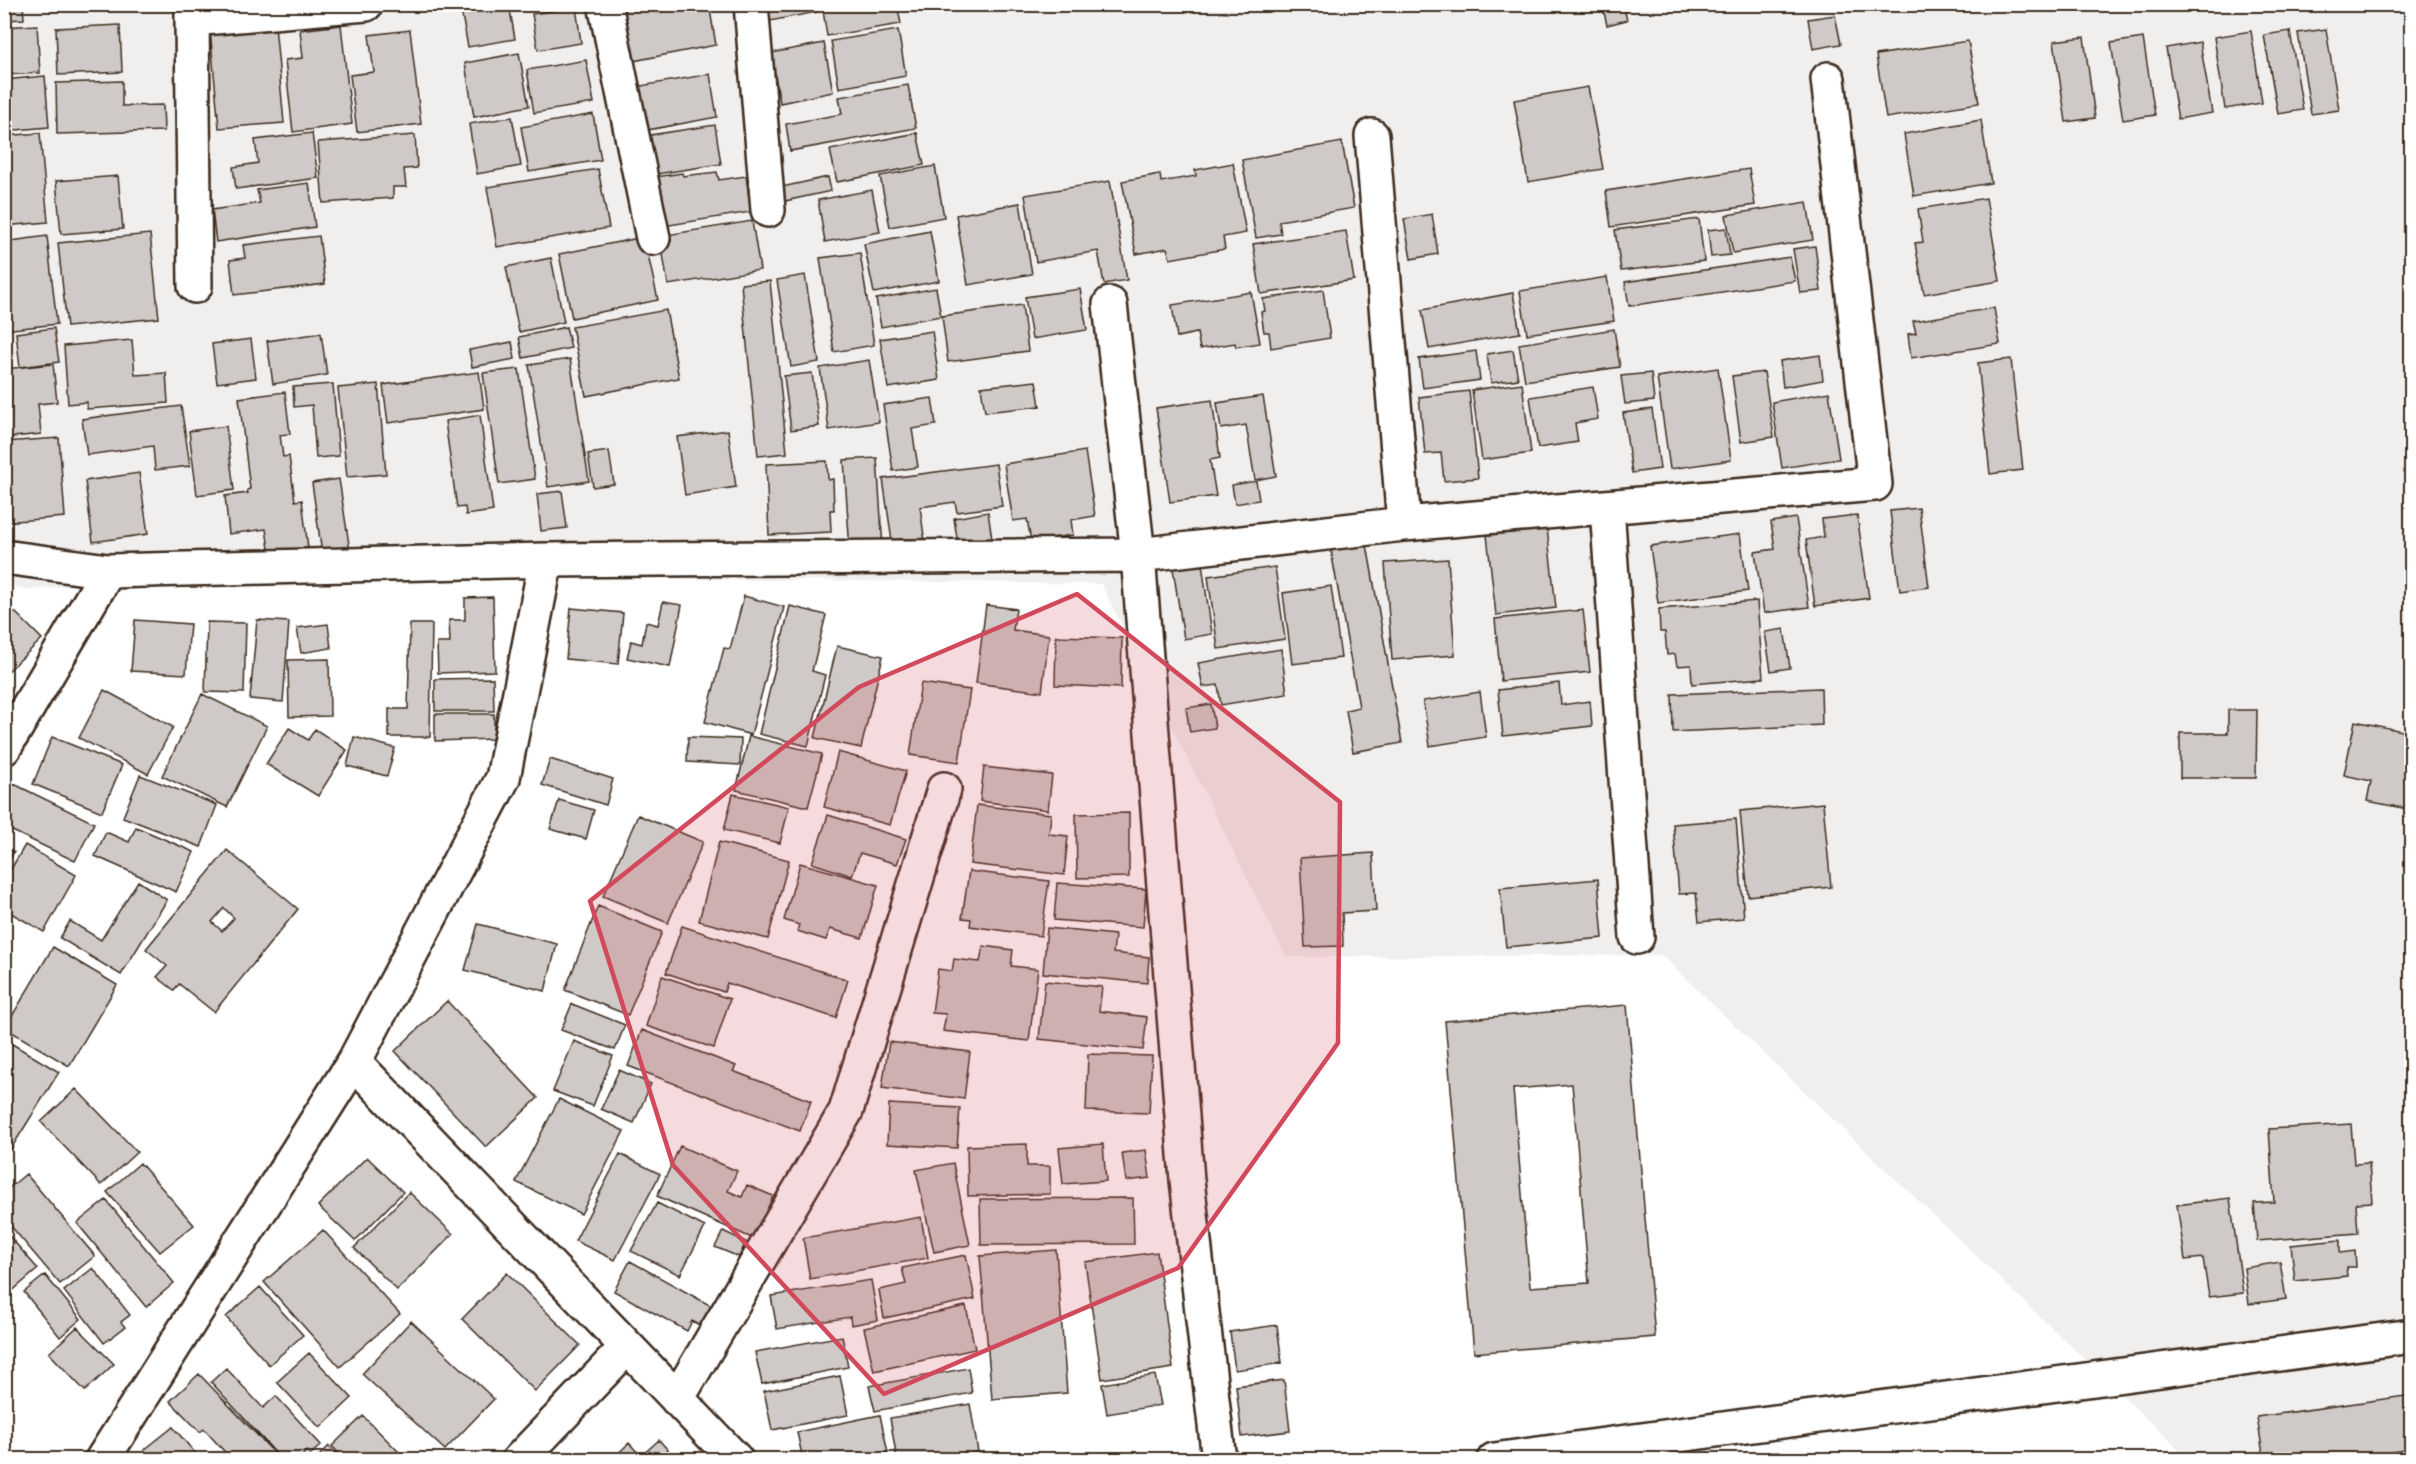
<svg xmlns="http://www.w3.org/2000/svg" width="2416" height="1464" font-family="Caveat,sans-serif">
<rect width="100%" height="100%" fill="#fff"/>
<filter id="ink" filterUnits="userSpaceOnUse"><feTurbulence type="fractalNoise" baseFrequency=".0167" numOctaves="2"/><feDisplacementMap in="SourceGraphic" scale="12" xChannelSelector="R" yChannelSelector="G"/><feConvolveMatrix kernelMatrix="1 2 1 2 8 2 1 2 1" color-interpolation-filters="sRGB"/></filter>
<g filter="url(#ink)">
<path fill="#f1efee" d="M5 5H2411V1459H2189L1661 955 1286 957 1101 584 191 573 30 590 5 584Z"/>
<path fill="#cfcac7" stroke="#3b2a1e" stroke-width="1.5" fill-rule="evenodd" d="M4 4H23L24 19 4 20Z
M494 4H509L515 39 468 47 461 10Z
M623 4H709L716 45 633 61Z
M761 4H816L817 12 765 22Z
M822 4H897L901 24 827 36Z
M1602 4H1623L1627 20 1607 25Z
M576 7 581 43 538 50 532 14Z
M1835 15 1841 44 1813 49 1808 19Z
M37 25 40 73 4 75V27Z
M120 25 122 72 58 75 56 28Z
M275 25 284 123 219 128 210 30Z
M341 25 352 124 293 132 285 60 303 58 300 30Z
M2326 29 2339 110 2311 114 2298 33Z
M410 30 421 124 357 132 350 75 374 72 369 35Z
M898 30 906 76 839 88 831 41Z
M2251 31 2262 103 2225 109 2214 37Z
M2290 31 2303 110 2278 114 2264 35Z
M2084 37 2095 118 2066 122 2054 41Z
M2143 38 2155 115 2123 120 2111 43Z
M1968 41 1979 103 1886 118 1876 55Z
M2200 42 2212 113 2178 119 2166 48Z
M824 43 833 92 780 103 771 53Z
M519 53 529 106 474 117 465 63Z
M586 60 594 103 534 113 527 70Z
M710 74 717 117 637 132 629 88Z
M45 76 49 127 4 131V80Z
M122 81V106L163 105 164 131 57 134 56 83Z
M908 85 916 128 790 151 786 124 842 114 839 97Z
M1588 87 1603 169 1528 182 1514 100Z
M593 114 601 160 529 172 521 127Z
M512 117 521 166 477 174 469 124Z
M1981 120 1991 183 1914 196 1904 134Z
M715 125 721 164 650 175 644 136Z
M40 133 48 222 4 226V136Z
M312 133 318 178 236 189 233 167 258 163 255 140Z
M917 133 924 165 837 182 830 150Z
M415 135 417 168 404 169 406 187H393V198L323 203 318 142Z
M1342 142 1354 208 1279 221 1281 234 1256 238 1242 160Z
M1233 163 1246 233 1223 237 1225 249 1170 259 1167 248 1136 254 1122 181 1160 174 1161 182 1196 176 1195 170Z
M935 166 944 217 890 227 880 176Z
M598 169 609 228 497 247 487 187Z
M1749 169 1755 205 1611 227 1606 191Z
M717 172 719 180 746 176 751 212 657 227 649 178 682 173 683 176Z
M118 176 123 229 61 234 56 181Z
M828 177 831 191 785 201 782 187Z
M1110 181 1127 280 1104 284 1098 251 1036 262 1025 195Z
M309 183 315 227 216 242 212 210 260 203 257 190Z
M872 190 880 232 825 242 818 200Z
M1986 198 2000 281 1924 294 1915 243 1923 242 1918 209Z
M1807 202 1813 240 1733 253 1726 215Z
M1020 203 1032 274 968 285 956 215Z
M1432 214 1438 254 1411 259 1404 219Z
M1699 219 1704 261 1621 271 1615 230Z
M752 221 760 270 668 285 660 236Z
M1726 228 1730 255 1711 257 1708 230Z
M930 231 939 281 874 293 864 244Z
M1346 231 1354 280 1261 294 1253 244Z
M150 234 159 318 67 327 58 243Z
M47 236 57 324 4 330V242Z
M319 236 325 284 234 295 230 260 245 258 243 245Z
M644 237 658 300 572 318 559 254Z
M1815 246 1821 291 1800 293 1793 249Z
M860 253 874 345 834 352 820 258Z
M1790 257 1795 281 1629 306 1625 282Z
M551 258 564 322 519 332 506 267Z
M805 275 819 362 791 367 777 280Z
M1607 277 1614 321 1527 334 1520 291Z
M770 281 787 453 758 456 741 284Z
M936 288 941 316 881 327 876 299Z
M1080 289 1087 330 1032 339 1025 297Z
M1323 290 1330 338 1271 348 1269 332H1264L1261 312 1265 311 1263 299Z
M1251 292 1260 343 1236 347 1235 343 1200 349 1197 333 1177 337 1172 305Z
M1513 293 1520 333 1429 349 1422 310Z
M1022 305 1028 351 948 362 942 316Z
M1994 308 2000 344 1911 358 1908 334 1916 333 1913 321Z
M666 310 679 378 586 396 572 327Z
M566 327 571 348 523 358 519 337Z
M54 328 59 362 20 367 16 333Z
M1614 329 1620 367 1525 381 1519 344Z
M932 331 939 380 888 388 880 339Z
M321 333 327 375 273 384 267 341Z
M251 339 256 378 217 383 212 344Z
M132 340 135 375 166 373 168 403 87 409V402L68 404 64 346Z
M512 342 515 359 472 367 469 350Z
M1513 350 1518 379 1491 383 1487 354Z
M1476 351 1480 380 1423 388 1419 359Z
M1820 355 1823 380 1783 387 1780 361Z
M570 359 589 481 548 487 529 365Z
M2011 359 2023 470 1990 474 1978 363Z
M869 360 879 422 829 430 820 368Z
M53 364 57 402 38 404 41 434 4 438V369Z
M1718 368 1731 460 1670 469 1657 377Z
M519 369 535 479 499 484 483 373Z
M479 372 484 409 388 423 383 385Z
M1764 372 1774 437 1741 442 1732 376Z
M812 373 819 426 791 430 784 376Z
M1651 373 1654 401 1625 404 1621 376Z
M1036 381 1040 406 985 412 981 387Z
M1522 383 1531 453 1482 460 1472 390Z
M333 384 339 456 316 458 312 405 294 407 293 387Z
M378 384 386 474 347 477 338 388Z
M1593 387 1598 419 1575 423 1578 442 1538 448 1530 397Z
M1469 391 1478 478 1444 481 1441 453 1425 454 1419 397Z
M285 392 290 434 280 435 283 457 289 456 295 501 302 500 309 556 271 562 266 529 229 534 225 496 248 493 247 490 250 489 239 398Z
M1829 392 1839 459 1782 468 1772 402Z
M1263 396 1276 476 1255 480 1246 425 1221 429 1217 403Z
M932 398 936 425 912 429 918 467 893 471 883 405Z
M1212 400 1220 458 1210 460 1216 496 1170 502 1156 408Z
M181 406 190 466 155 470 153 446 87 455 82 419Z
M1652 409 1660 469 1632 473 1623 413Z
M480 415 493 511 466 515 465 507 457 508 445 421Z
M226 426 234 490 197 495 189 431Z
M728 430 736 487 685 495 677 437Z
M59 438 65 517 4 522V442Z
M609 451 614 484 593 487 588 454Z
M1085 451 1095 516 1071 520 1073 535 1031 541 1027 519 1013 521 1004 464Z
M877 458 883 549 850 551 844 460Z
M827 461 828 480 833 479 834 510H830L831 532 769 535 766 464Z
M996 464 1002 506 957 512 955 502 920 507 925 543 893 548 883 479Z
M139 473 148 534 93 542 85 481Z
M339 479 350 551 322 554 312 483Z
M1256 481 1259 500 1235 504 1232 485Z
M562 491 567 528 541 531 537 494Z
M1919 508 1929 587 1900 591 1890 511Z
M988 512 993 546 959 552 954 518Z
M1857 515 1869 598 1815 606 1806 540 1824 537 1822 519Z
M1796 518 1809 607 1764 613 1755 552 1775 549 1771 522Z
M1547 528 1556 608 1496 615 1487 535Z
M1740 534 1748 591 1658 603 1650 546Z
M1366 539 1402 743 1353 752 1346 710 1359 707 1330 545Z
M1201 557 1212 634 1184 639 1172 562Z
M1448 559 1455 655 1392 660 1385 563Z
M1275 567 1285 639 1218 649 1208 576Z
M1331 586 1341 658 1292 664 1283 593Z
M744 596 784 607 751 735 705 722 724 648 730 649Z
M493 597 495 671 438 673 437 643H450L449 620H465V598Z
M1757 601 1763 678 1692 684 1691 665 1677 666 1675 654 1667 655 1665 632H1660L1659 609Z
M663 602 682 605 670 667 627 658 631 641 642 644 646 622 658 625Z
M986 605 1016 609 1013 630 1049 635 1042 692 976 683Z
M790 606 826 615 812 671 825 675 808 746 759 734Z
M571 608 623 613 618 664 566 659Z
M1583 610 1590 672 1501 681 1495 619Z
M15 612 42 639 4 675V622Z
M135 620 190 624 186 674 131 671Z
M257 620 289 622 283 702 250 699Z
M207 622 246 623 244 693 205 692Z
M328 624 331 648 301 653 297 628Z
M410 624H432L430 737H389V709H408Z
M1784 629 1790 668 1771 671 1765 632Z
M1056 636 1122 638 1121 688 1055 685Z
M837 646 883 656 861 748 815 738Z
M1281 649 1287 694 1221 705 1218 685 1203 687 1198 663Z
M329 659 330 716 289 717 288 660Z
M493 678 494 711H435V679Z
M921 683 970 690 959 762 910 755Z
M1559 683 1561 705 1590 701 1592 726 1503 736 1498 690Z
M1821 688 1822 725 1673 732 1672 694Z
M104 690 173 727 148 774 79 738Z
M1480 692 1486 737 1430 746 1423 701Z
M202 694 267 726 227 807 162 776Z
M1211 704 1215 728 1190 732 1186 708Z
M2228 710H2257L2256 778H2180V733H2228Z
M435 714H494V739L435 741Z
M2355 721 2412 733V789L2408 809 2367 801 2371 781 2344 775Z
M289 728 308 740 315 729 347 750 318 796 266 764Z
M749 736 822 754 808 807 736 790Z
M52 737 122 765 102 812 33 784Z
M354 737 395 748 387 776 347 766Z
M688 737 741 739 740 765 687 762Z
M838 752 906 771 890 825 824 807Z
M550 759 613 779 606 805 542 785Z
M984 767 1052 775 1048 810 980 801Z
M140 775 217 805 201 847 123 817Z
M14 784 94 823 75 861 4 827V803Z
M733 794 789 807 780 843 724 830Z
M559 800 594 810 586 839 550 829Z
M1823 803 1831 887 1748 896 1740 811Z
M977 805 1051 814 1049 834 1068 836 1064 875 970 864Z
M1129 813V877L1077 878 1076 814Z
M638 815 703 842 668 923 603 896Z
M828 815 906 839 897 864 860 853 852 876 812 863Z
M1736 819 1744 918 1699 922 1696 893 1679 894 1673 824Z
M136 827 194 852 176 892 95 856 106 832 129 842Z
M719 842 789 860 768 939 699 921Z
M25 845 76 875 44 932 4 909V881Z
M4 847 14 852 4 869Z
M227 850 298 909 214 1012 179 984 174 990 157 977 167 966 146 949ZM224 908 234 918 222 931 212 922Z
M1373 853 1376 911 1342 913 1343 946 1305 947 1300 858Z
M800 863 878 885 862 938 830 929 826 940 797 931 799 925 784 920Z
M969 871 1049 881 1041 936 970 926 971 919 962 918Z
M1598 879 1603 938 1506 947 1500 888Z
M138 881 167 900 121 975 60 938 70 921 101 940Z
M1057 883 1146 889 1143 927 1054 920Z
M598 906 662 932 628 1015 565 990Z
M478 924 557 944 545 991 465 970Z
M682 926 848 980 836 1018 727 983 724 992 666 973Z
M1047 928 1115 935 1113 953 1149 957 1147 983 1043 973Z
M983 946 1013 950 1011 966 1038 969 1029 1041 943 1031 946 1014 932 1013 938 969 952 971 954 959 980 962Z
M53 947 117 985 69 1066 5 1028Z
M662 976 730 999 714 1048 646 1026Z
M1045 981 1102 987 1099 1011 1147 1017 1143 1050 1039 1039Z
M447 1001 538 1098 486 1147 395 1051Z
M572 1004 625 1025 615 1050 561 1030Z
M1627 1005 1655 1337 1474 1353 1445 1021ZM1572 1084 1589 1283 1530 1287 1513 1089Z
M642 1030 736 1066 733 1071 811 1101 800 1131 628 1066Z
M4 1039 59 1072 9 1152 4 1149Z
M574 1041 613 1056 593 1106 553 1091Z
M889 1042 970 1052 964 1099 882 1088Z
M1088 1054 1152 1056 1149 1113 1086 1111Z
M619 1070 651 1084 634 1123 601 1109Z
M76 1089 137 1152 101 1185 41 1122Z
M559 1099 624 1131 581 1214 516 1182Z
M889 1104 960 1108 957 1148 887 1144Z
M2351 1124 2354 1164 2369 1163 2372 1202 2356 1203 2358 1233 2257 1241 2254 1203 2274 1202 2269 1129Z
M1027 1144V1166H1050V1194L968 1196 967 1146Z
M1103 1144 1106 1181 1063 1184 1059 1148Z
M680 1146 737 1171 728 1191 742 1197 747 1185 773 1196 754 1239 657 1196Z
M1146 1150 1150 1178 1126 1181 1122 1153Z
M620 1154 660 1174 615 1260 575 1241Z
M367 1157 403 1192 355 1241 318 1206Z
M140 1163 194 1225 160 1252 107 1192Z
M953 1163 970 1245 934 1252 916 1170Z
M26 1174 95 1256 60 1284 4 1218V1192Z
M409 1192 453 1234 397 1290 354 1248Z
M1133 1198 1134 1244 981 1245 980 1199Z
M2230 1198 2243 1293 2209 1297 2203 1258 2185 1260 2177 1205Z
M106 1200 174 1283 146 1307 77 1223Z
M657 1203 705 1227 680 1275 631 1251Z
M921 1217 928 1258 810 1279 803 1238Z
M4 1230 38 1269 4 1298Z
M323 1230 400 1314 340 1367 264 1282Z
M723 1231 746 1242 739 1257 715 1247Z
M2340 1240V1253L2355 1251 2356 1267H2346L2347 1276 2295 1281 2291 1245Z
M1056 1250 1067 1393 992 1399 980 1256Z
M1157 1252 1173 1368 1102 1379 1085 1262Z
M966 1255 975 1299 884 1318 879 1290 906 1284 902 1268Z
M630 1261 715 1308 705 1328 692 1321 687 1331 614 1291Z
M2280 1262 2286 1299 2249 1304 2244 1268Z
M93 1268 130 1315 121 1322 125 1327 104 1343 64 1291Z
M507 1273 580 1345 535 1391 462 1319Z
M45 1275 81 1319 60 1337 24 1292Z
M871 1280 878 1320 851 1325 850 1317 777 1329 771 1296Z
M260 1287 303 1335 269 1365 226 1317Z
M966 1306 975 1349 874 1371 864 1328Z
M411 1321 494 1399 445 1450 362 1374Z
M1277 1325 1282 1363 1235 1370 1230 1332Z
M77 1327 114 1364 85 1391 49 1353Z
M842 1336 848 1367 762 1384 755 1352Z
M309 1353 352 1398 320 1428 277 1382Z
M226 1368 263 1408 276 1396 321 1445 310 1455 307 1451 298 1460H282L211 1382Z
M968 1368 972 1393 875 1411 869 1386Z
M199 1374 281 1460H232L204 1429 200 1432 170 1401Z
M1155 1375 1161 1405 1107 1414 1102 1384Z
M840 1376 848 1415 772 1430 764 1391Z
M1284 1380 1290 1431 1242 1437 1236 1386Z
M2412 1395V1449L2336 1460H2264L2257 1417Z
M970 1404 978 1452 932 1460H897L890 1418Z
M880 1415 888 1453 859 1460H803L797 1432Z
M363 1416 407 1460H345L332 1446Z
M173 1427 201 1460H152L144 1450Z
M659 1440 677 1460H611L629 1443 641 1456Z
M329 1446 342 1460H315Z"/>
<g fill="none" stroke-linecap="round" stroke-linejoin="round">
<defs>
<path id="minor" d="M192 4V19L366 4
M605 4 653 238
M751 4 768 210
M192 19 195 286
M1372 136 1404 524 1875 484 1828 79
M1110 304 1138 555 1404 524
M1607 507 1637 937
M4 557 108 571 546 560 503 778 354 1062 102 1460
M546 560 1138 555 1187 1180 1219 1460
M4 748 108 571
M354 1062 736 1460
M677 1399 846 1111 944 789
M519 1460 627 1347
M1494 1460 2412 1336"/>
</defs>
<use href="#minor" stroke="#3b2a1e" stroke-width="38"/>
<use href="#minor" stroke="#fff" stroke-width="33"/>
</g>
</g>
<path fill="#d1495b" fill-opacity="0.2" stroke="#d1495b" stroke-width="4.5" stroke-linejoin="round" d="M1077 594 1340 802 1338 1043 1178 1268 884 1394 673 1165 590 901 859 687Z"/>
<rect width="2416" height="1464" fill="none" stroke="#fff" stroke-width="24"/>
<rect x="12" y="12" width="2392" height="1440" fill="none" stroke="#3b2a1e" stroke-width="2" filter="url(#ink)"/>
</svg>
